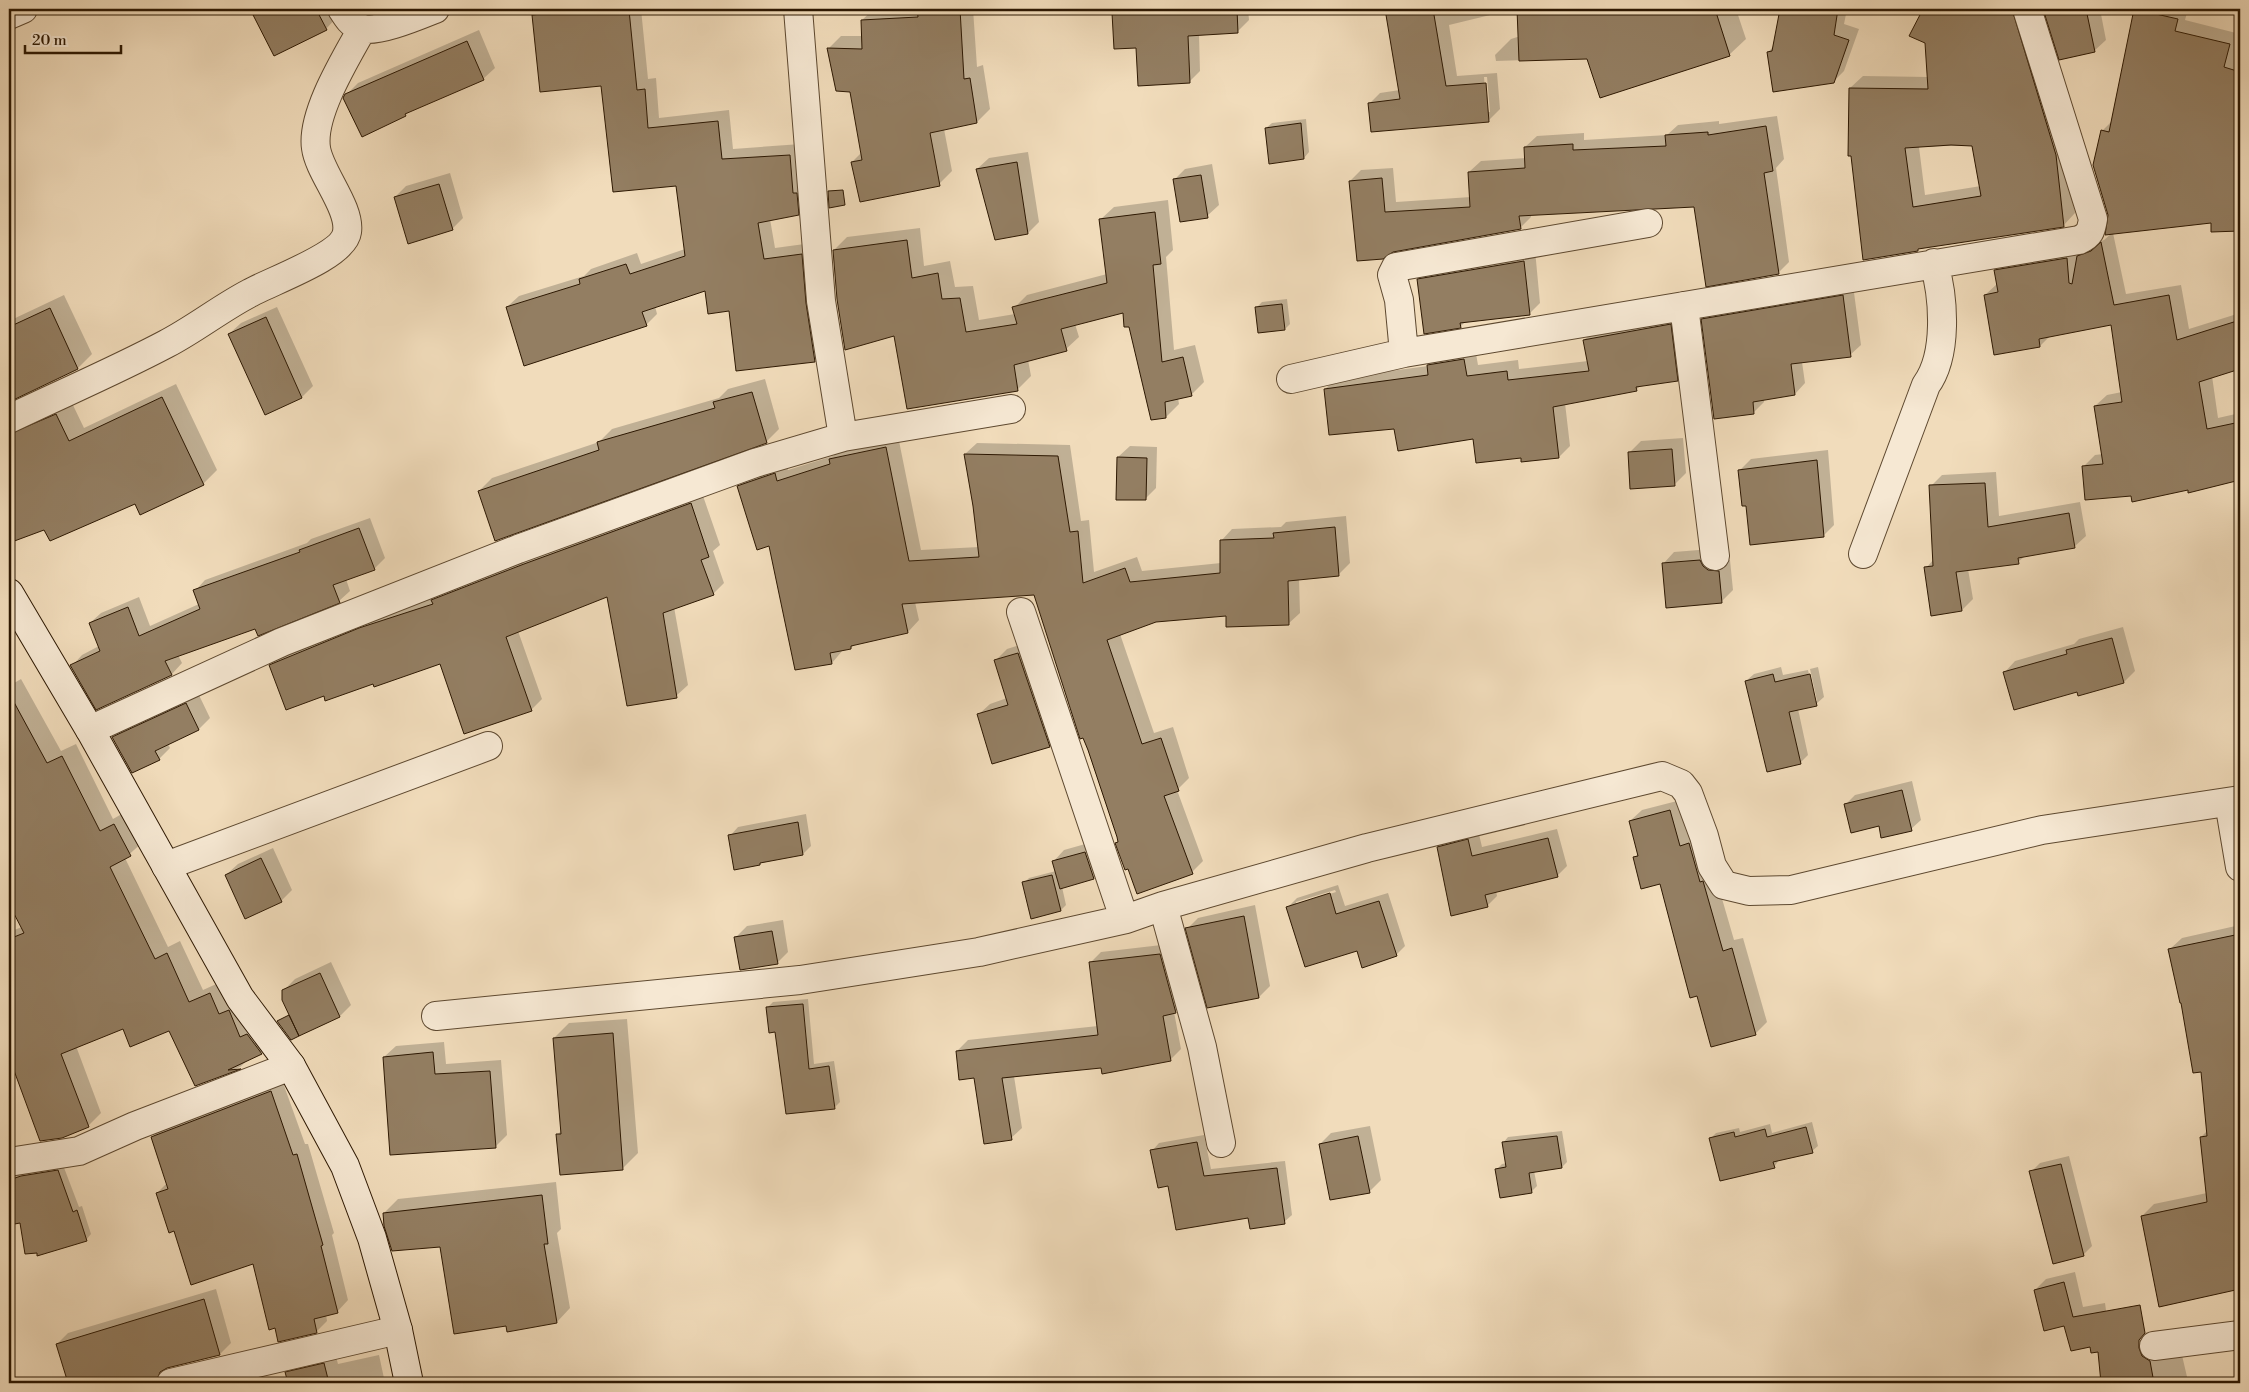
<svg xmlns="http://www.w3.org/2000/svg" width="2249" height="1392" font-family="'Libre Bodoni',serif">
<rect width="100%" height="100%" fill="#f1dcbb"/>
<filter id="stains"><feTurbulence type="fractalNoise" baseFrequency=".004" numOctaves="4"/><feColorMatrix values="0 0 0 0 .2 0 0 0 0 .09 0 0 0 0 .02 0 0 0 .5 -.17"/></filter>
<radialGradient id="worn" r=".72"><stop offset=".6" stop-color="#630" stop-opacity="0"/><stop offset="1" stop-color="#630" stop-opacity=".3"/></radialGradient>
<path fill="#0003" fill-rule="evenodd" d="M251 9H333L337 17 326 29 274 54Z
M540 9H641L648 79 656 78 659 118 729 110 733 149 801 144 809 202 798 214 770 219 775 248 812 243 826 349 814 361 706 290 655 306 657 314 646 325 507 307 519 296 584 276 591 269 637 253 641 264 685 249 677 184 602 84 533 16Z
M874 9H973L977 67 983 65 990 109 977 122 944 129 952 171 939 184 852 162 862 152 851 90 828 49 841 36H863L862 20Z
M1118 9H1248L1249 20 1237 32 1199 34 1200 71 1189 82 1138 47 1113 14Z
M1386 9H1515L1449 25 1457 76 1497 73 1500 109 1489 120 1369 104 1380 93 1400 90ZM1484 77H1487L1490 112H1487Z
M1605 9H1736L1746 39 1730 54 1601 96 1588 58 1496 61 1495 55 1511 39Z
M1781 9H1847L1844 24 1859 29 1844 71 1833 82 1768 52 1774 46Z
M1924 9H2026L2068 142 2075 213 2063 226 1990 236 1864 259 1850 88 1863 76 1929 77 1926 43 1911 35ZM1973 145 1981 186 1925 195 1919 147Z
M2045 9H2100L2106 40 2094 51 2060 58Z
M2135 9H2188L2185 20 2240 34 2235 56 2240 58V230L2212 231V222L2113 233 2126 294 2181 285 2189 329 2240 313V367L2212 376 2218 418 2240 413V492L2239 478 2189 489 2132 494 2084 466 2095 455 2103 454 2095 406 2107 395 2122 392 2112 324 2050 336 2040 346 1985 295 1997 284 1996 270 2007 259 2078 247 2079 256 2090 245 2104 240 2112 233 2102 131 2113 120Z
M479 30 495 68 483 79 410 111 405 115 346 95 358 83Z
M1777 116 1784 159 1776 168 1789 262 1778 273 1695 205 1531 214V217L1520 228 1393 250 1350 181 1361 170 1393 168 1396 202 1471 197 1469 172 1481 161 1526 158 1525 147 1537 136 1584 133V140L1667 135 1678 125 1719 121V124Z
M1306 119 1309 152 1304 158 1266 128 1272 123Z
M1028 152 1039 222 1028 233 977 169 989 158Z
M1212 164 1219 205 1207 216 1174 180 1185 169Z
M450 173 463 218 452 229 395 197 406 186Z
M1168 200 1173 250 1166 257 1174 350 1195 345 1204 382 1191 395 1178 398 1179 404 1166 417 1124 312 1075 324 1079 337 1066 349 1028 360 1031 376 1018 389 895 335 834 250 847 237 920 228 924 266 950 261 955 287 973 286 979 320 1015 314 1014 308 1027 295 1107 274 1101 219 1114 207Z
M1535 250 1540 303 1529 314 1466 321 1460 327 1419 280 1430 268Z
M1853 285 1861 345 1850 355 1802 362 1805 383 1795 394 1764 399V402L1753 413 1703 320 1713 309Z
M64 295 92 354 78 368 9 401V321Z
M1287 299 1290 324 1285 329 1256 308 1262 302Z
M277 307 313 386 302 397 266 413 229 334 241 323Z
M1681 314 1688 369 1677 380 1641 385 1636 390 1565 403 1570 446 1559 457H1522L1474 437 1395 428 1325 389 1337 378 1428 366 1440 354 1475 348 1478 365 1518 360 1519 369 1588 361 1584 340 1596 329Z
M765 379 779 429 766 442 479 491 492 478 599 442 612 429 719 398 728 389Z
M176 384 217 470 203 484 45 528 9 542V409L71 401 84 428Z
M898 436 921 550 979 547 965 454 977 443 1070 445 1081 521 1089 520 1094 572 1137 557 1142 571 1221 563V541L1232 529 1281 527 1286 522 1346 516 1350 563 1339 574 1299 578 1300 613 1288 624 1227 614 1156 621 1120 634 1154 733 1173 727 1189 778 1177 790 1203 861 1192 872 1119 841 1034 594 915 602 919 620 908 632 855 644 851 648 843 650 832 663 738 487 750 475 786 463 788 470 833 456 842 448Z
M1683 438 1686 473 1674 485 1629 453 1641 441Z
M1130 446 1157 447 1156 488 1145 499 1118 457Z
M1828 450 1834 525 1823 536 1747 505 1740 470 1751 459Z
M1996 472 1999 516 2080 502 2086 536 2074 547 2025 556 2018 562 1968 569 1973 599 1962 610 1926 568 1934 559 1931 486 1942 475Z
M702 493 720 545 713 551 724 583 713 594 674 607 688 685 676 696 608 595 518 631 542 699 531 710 441 662 324 695 270 665 281 654 371 618 436 597 444 589Z
M370 518 385 558 374 569 346 579 350 591 339 601 256 627 178 655 182 663 172 674 97 708 72 666 82 655 99 646 90 623 101 613 139 597 150 626 199 604 195 591 205 580 307 543 311 539Z
M1711 549 1720 559 1730 560 1733 590 1722 601 1663 564 1674 552Z
M2123 627 2135 671 2124 682 2079 694 2078 690 2004 673 2015 661 2074 644 2079 639Z
M1029 642 1061 735 1049 746 978 715 990 704 1007 698 996 660 1007 649Z
M1781 667 1783 675 1808 670 1815 701H1817L1810 669 1818 667 1824 697 1816 704 1798 709 1808 755 1800 763 1746 681 1754 674Z
M21 679 61 751 76 744 113 819 127 811 143 842 125 858 168 947 180 941 203 990 223 981 274 1039 261 1052 250 1058 240 1067 196 1085 169 1030 123 1027 76 1046 101 1113 88 1126 13 1065 9 1067V932L22 927 9 901V686Z
M198 693 210 718 199 729 168 744 170 748 159 759 113 737 125 726Z
M1912 781 1921 820 1911 829 1846 804 1855 795Z
M1681 800 1714 871 1734 940 1743 938 1767 1022 1755 1034 1698 995 1661 883 1634 858 1639 853 1630 821 1642 810Z
M806 814 811 846 803 854 763 861 760 864 730 836 738 827Z
M1557 829 1567 866 1557 876 1496 891 1497 896 1487 906 1438 847 1448 837 1478 830 1482 847Z
M1096 841 1105 867 1094 878 1062 887 1066 905 1061 910 1024 883 1029 878 1056 871 1053 862 1064 850Z
M273 848 292 890 281 901 226 875 238 864Z
M1338 885 1345 906 1388 893 1405 946 1396 955 1358 949 1288 907 1297 898ZM1335 890 1336 892 1296 905V902Z
M1255 905 1270 986 1259 997 1187 929 1198 918Z
M783 920 788 952 777 963 735 938 747 926Z
M2240 925V1287L2198 1295 2142 1216 2154 1204 2207 1193 2201 1137 2208 1130 2203 1071 2170 949 2182 938Z
M1170 944 1186 1002 1174 1012 1181 1049 1171 1059 1014 1076 1022 1128 1011 1138 975 1077 957 1051 968 1040 1098 1026 1090 963 1101 952Z
M331 962 351 1005 340 1016 284 990 295 979Z
M808 999 814 1064 834 1061 840 1102 835 1107 776 1031 767 1008 773 1002Z
M627 1019 638 1153 623 1168 557 1135 562 1130 554 1038 569 1023Z
M444 1042 446 1064 501 1060 507 1135 495 1147 384 1057 396 1046Z
M282 1080 305 1144H308L322 1192 334 1233 332 1235 348 1300 337 1312 326 1314 327 1321 316 1332 254 1263 175 1230 157 1193 167 1183 152 1137 164 1126Z
M1812 1122 1818 1146 1812 1151 1779 1160 1774 1167 1710 1139 1716 1133 1739 1128 1740 1132 1770 1124 1772 1133Z
M1370 1126 1381 1180 1369 1192 1320 1144 1331 1133Z
M1562 1131 1567 1162 1562 1167 1534 1171 1537 1186 1531 1192 1497 1169 1502 1164 1507 1163 1503 1143 1508 1137Z
M1204 1135 1211 1169 1285 1161 1292 1215 1284 1222 1249 1217 1169 1185 1152 1151 1159 1143Z
M2069 1156 2092 1246 2083 1255 2031 1172 2040 1163Z
M63 1165 79 1207 82 1206 91 1234 86 1240 21 1222 9 1224V1178L27 1171Z
M556 1182 561 1229 557 1233 570 1308 557 1322 507 1324 441 1246 384 1213 398 1199Z
M2075 1272 2083 1307 2105 1303 2109 1332 2065 1324 2035 1290 2046 1279Z
M216 1289 231 1343 220 1354 167 1367 166 1374 172 1383H104L101 1373 69 1383 57 1344 68 1333Z
M2149 1344 2181 1351 2188 1381 2186 1383H2103L2100 1355 2109 1347Z
M335 1353 338 1364 379 1355 385 1383H289L287 1373 298 1361Z
M247 1373 249 1383H205Z"/>
<path fill="#937e62" stroke="#2d1802" fill-rule="evenodd" d="M250 9H316L327 30 274 56Z
M917 9H960L964 79 970 78 977 123 930 133 940 186 860 202 851 162 862 160 850 92 836 91 827 48 862 49 861 20 918 17Z
M1196 9H1237L1238 33 1188 36 1190 83 1138 86 1136 48 1114 49 1112 13Z
M1385 9H1433L1446 86 1486 83 1489 122 1371 132 1368 103 1400 99Z
M1517 9H1715L1730 56 1600 98 1587 59 1519 61Z
M1780 9H1838L1834 35 1849 40 1834 83 1773 92 1767 52 1772 51Z
M1923 9H2012L2056 155 2064 227 1918 249V251L1863 260 1851 156H1848L1849 88 1928 89 1925 43 1909 36ZM1951 145 1972 146 1981 196 1913 207 1905 148Z
M2043 9H2086L2095 52 2059 60Z
M2134 9 2178 19 2175 31 2230 44 2224 67 2240 72V231L2211 232V223L2105 235 2108 215 2093 165 2101 130 2109 132Z
M578 10V14L629 10 637 90 645 89 648 128 718 121 722 159 790 155 793 193H797L799 215 758 223 764 259 802 254 806 303 815 362 736 371 729 311 708 314 705 291 642 312 647 326 524 366 506 307 580 284 579 279 626 264 630 274 685 256 676 186 613 192 601 86 540 92 532 15Z
M467 41 484 80 405 114 406 116 362 137 343 98 345 94Z
M1301 123 1304 159 1269 164 1265 128Z
M1766 126 1773 171 1764 173 1779 274 1706 287 1694 207 1519 216 1521 229 1393 252 1383 259 1357 261 1349 181 1382 178 1385 212 1470 207 1468 172 1525 168 1524 147 1573 144V150L1666 146 1665 135 1708 132V135Z
M1017 162 1028 234 995 240 976 169Z
M1201 175 1208 218 1180 222 1173 179Z
M439 184 453 230 408 244 394 197Z
M843 190 845 205 829 208 828 191Z
M1155 212 1161 264 1153 265 1162 362 1183 357 1192 396 1165 402 1166 418 1151 420 1129 327H1124L1123 313 1061 329 1067 351 1014 365 1018 391 907 409 894 336 845 350 837 299 833 250 907 240 912 278 938 273 942 299 960 298 966 332 1017 324 1012 307 1107 283 1099 219Z
M2101 242 2114 305 2169 295 2177 340 2240 320V369L2199 382 2207 429 2240 422V480L2188 493V490L2132 502 2131 496 2085 500 2082 466 2103 464 2094 406 2122 402 2111 325 2039 339 2040 347 1994 355 1984 295 1998 292 1994 270 2067 258 2069 283 2072 284 2077 256 2091 251Z
M1524 261 1530 315 1460 323 1461 328 1424 334 1417 279Z
M1843 295 1851 357 1791 364 1795 395 1753 402 1754 414 1714 419 1701 319Z
M1282 304 1285 330 1258 333 1255 307Z
M50 308 78 369 9 402V327Z
M266 317 302 398 265 415 228 334Z
M1671 324 1678 381 1636 387 1637 391 1553 407 1559 458 1521 462V458L1476 463 1473 439 1398 451 1394 429 1329 435 1324 389 1428 375 1427 365 1464 359 1467 376 1507 371 1508 380 1589 371 1583 340Z
M752 392 767 443 495 541 478 491 599 450 597 442 715 408 713 402Z
M162 397 204 485 140 515 135 504 50 541 44 530 9 543V434L56 414 69 441Z
M886 447 909 561 979 557 973 506 964 454 1058 456 1070 532 1078 531 1083 583 1125 568 1130 582 1220 573V540L1274 538 1273 533 1335 527 1339 576 1288 581 1289 625 1226 627V616L1156 622 1107 640 1142 744 1161 738 1179 791 1164 796 1193 874 1137 894 1128 869 1125 870 1115 843 1118 842 1117 837 1088 750 1083 738 1080 739 1034 595 902 604 908 633 851 646V649L830 653 832 664 795 670 769 546 757 550 737 486 775 473 777 481 830 464 829 459Z
M1672 449 1675 486 1630 489 1628 452Z
M1117 457 1147 458 1146 500H1116Z
M1817 460 1824 537 1750 545 1746 506H1742L1738 470Z
M1985 483 1988 527 2069 513 2075 548 2018 558 2019 564 1956 572 1962 611 1931 616 1924 567 1933 566 1929 485Z
M691 503 709 557 701 560 714 595 663 613 677 698 627 706 607 597 506 637 532 711 464 734 440 664 374 687 373 684 325 701 324 696 286 710 269 665 359 628 433 604 431 600 524 564Z
M359 528 375 570 333 585 340 603 258 636 255 629 165 661 172 675 96 710 70 665 100 651 89 623 128 607 139 636 200 609 193 590 300 552 299 550Z
M1700 560 1703 566 1708 570 1719 571 1722 603 1666 608 1662 563Z
M2112 638 2124 683 2078 696 2077 692 2014 710 2003 672 2067 654 2066 650Z
M1018 653 1050 747 992 764 977 714 1008 705 994 660Z
M1773 674 1775 682 1810 674 1817 706 1789 712 1801 764 1767 772 1745 681Z
M9 693 47 763 62 756 100 831 114 824 131 856 110 867 155 959 167 953 189 1002 210 993 219 1014 229 1010 240 1037 247 1034 262 1054 228 1070 241 1069 195 1086 169 1031 130 1047 123 1029 61 1054 89 1127 62 1138 40 1141 9 1057V939L24 933 9 904Z
M186 703 199 730 155 751 160 760 132 773 112 737Z
M1902 790 1912 831 1881 838 1879 826 1851 833 1844 804Z
M1670 810 1680 846 1689 843 1700 882 1703 881 1723 951 1732 948 1756 1035 1711 1047 1697 996 1690 998 1660 884 1641 889 1633 857 1638 856 1629 821Z
M798 822 803 855 760 863V865L734 870 728 835Z
M1548 838 1558 877 1485 895 1488 907 1451 916 1437 847 1468 839 1472 856Z
M1085 852 1094 879 1060 889 1052 861Z
M261 858 282 902 245 919 225 875Z
M1052 875 1061 911 1031 919 1022 882Z
M1330 893 1336 914 1379 901 1397 956 1362 968 1357 951 1305 967 1286 907Z
M1244 916 1259 998 1207 1008 1185 928Z
M772 931 778 964 740 970 734 937Z
M2240 934V1228H2235L2240 1257V1289L2159 1307 2141 1216 2207 1202 2200 1137 2207 1136 2201 1072 2193 1073 2181 1003H2180L2168 949Z
M1160 954 1176 1013 1163 1016 1171 1061 1102 1074 1101 1068 1002 1078 1012 1140 984 1144 974 1078 959 1080 956 1051 1098 1035 1089 962Z
M320 973 340 1017 299 1036 282 1000V990Z
M803 1004 809 1069 829 1066 835 1109 786 1114 775 1032 769 1033 766 1007Z
M289 1015 299 1036 291 1040 277 1021Z
M613 1033 623 1170 560 1175 556 1134H561L553 1038Z
M433 1052 435 1074 490 1071 496 1148 390 1155 383 1057Z
M271 1091 293 1155 297 1154 323 1245 321 1246 338 1313 314 1319 317 1333 278 1342 275 1328 269 1330 253 1264 191 1285 174 1231 169 1233 156 1193 168 1189 151 1137Z
M1806 1127 1813 1153 1773 1162 1775 1168 1720 1181 1709 1138 1734 1132 1735 1137 1765 1129 1767 1137Z
M1358 1136 1370 1193 1330 1200 1319 1144Z
M1557 1136 1562 1168 1529 1173 1532 1193 1500 1198 1495 1169 1506 1167 1502 1142Z
M1197 1142 1204 1176 1277 1168 1285 1224 1250 1229 1248 1218 1176 1230 1168 1186 1158 1188 1150 1150Z
M2061 1164 2084 1256 2053 1264 2029 1171Z
M58 1170 73 1212 77 1210 87 1241 37 1256V1253L25 1254 20 1223 9 1225V1180L21 1176Z
M542 1195 548 1244H544L557 1323 507 1332 506 1326 454 1334 440 1247 392 1251 384 1226 383 1213Z
M2064 1282 2073 1317 2140 1305 2145 1333 2139 1340V1348L2142 1356 2150 1361 2154 1383H2101L2098 1352 2091 1353 2090 1347 2071 1351 2064 1326 2044 1331 2034 1290Z
M204 1299 220 1355 167 1368 160 1372 156 1383H68L56 1344Z
M324 1363 329 1383H288L285 1372Z"/>
<g fill="none" stroke-linecap="round" stroke-linejoin="round">
<defs>
<path id="street" d="M342 9C347 17 351 24 361 28 375 34 420 15 435 9
M798 9 821 301 843 437
M9 15 23 9
M1684 306 1715 556
M1404 353 1399 300 1392 275 1396 267 1648 223
M1291 379 1404 353 2079 240C2090 235 2091 231 2093 219L2027 9
M9 419C61 394 115 371 166 344 195 329 221 308 250 293 271 281 344 256 347 232 351 208 319 172 316 148 311 114 346 58 362 29
M1863 554 1926 385C1948 355 1944 298 1934 263
M1021 612 1121 909 1126 919 1163 906 1367 848 1662 776 1681 784 1688 793 1704 836 1712 866 1724 885 1749 891 1791 890 2042 830 2240 800
M90 730 282 642 518 549 755 463 843 437 1011 409
M2229 802 2240 867
M166 866 488 746
M1163 906 1202 1047 1221 1143
M436 1016 800 980 979 952 1126 919
M9 1162 79 1151 135 1126 291 1066
M2154 1346 2240 1335
M171 1383 398 1330"/>
<path id="secondary" d="M9 593 90 730 240 998 291 1066 345 1166 372 1238 398 1330 409 1383"/>
</defs>
<use href="#street" stroke="#5e4930" stroke-width="30"/>
<use href="#secondary" stroke="#2d1802" stroke-width="30"/>
<use href="#street" stroke="#f6e8d3" stroke-width="28"/>
<use href="#secondary" stroke="#f6e8d3" stroke-width="28"/>
</g>
<rect width="2249" height="1392" fill="none" stroke="#f1dcbb" stroke-width="30"/>
<rect x="10" y="10" width="2229" height="1372" fill="none" stroke="#2d1802" stroke-width="2.5"/>
<rect x="15" y="15" width="2219" height="1362" fill="none" stroke="#2d1802"/>
<path d="M25 45v8h96v-8" fill="none" stroke="#2d1802" stroke-width="2.5"/>
<text x="32" y="45" font-size="15" fill="#2d1802" stroke="#f6e8d3" stroke-width="4" paint-order="stroke">20 m</text>
<rect width="100%" height="100%" filter="url(#stains)"/>
<rect width="100%" height="100%" fill="url(#worn)"/>
</svg>
